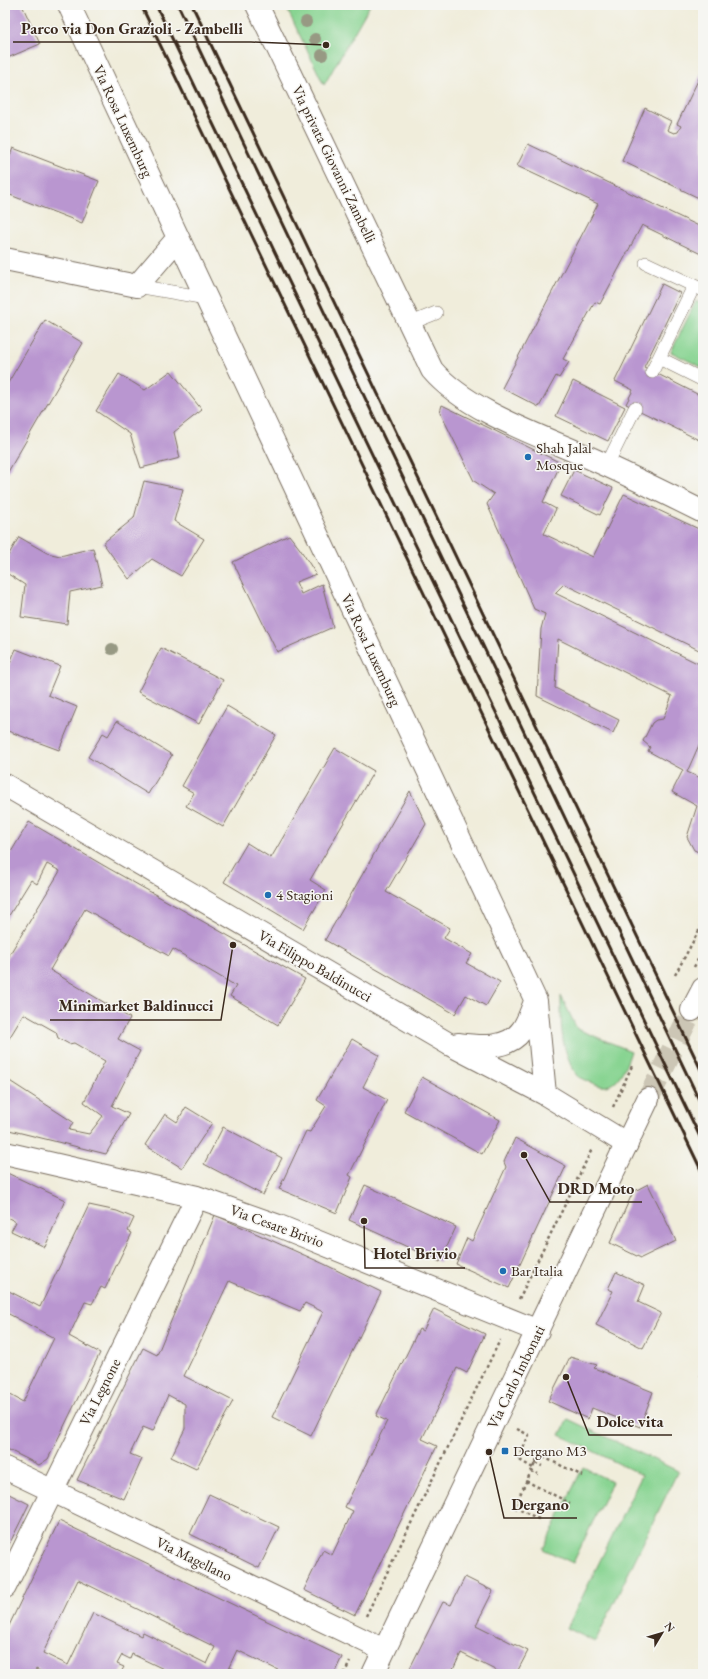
<svg xmlns="http://www.w3.org/2000/svg" width="708" height="1679" font-family="'EB Garamond',serif">
<rect width="100%" height="100%" fill="#f6f6f2"/>
<filter id="ink" filterUnits="userSpaceOnUse"><feTurbulence type="fractalNoise" baseFrequency=".025" numOctaves="2"/><feDisplacementMap in="SourceGraphic" scale="8" xChannelSelector="R" yChannelSelector="G"/><feConvolveMatrix kernelMatrix="1 2 1 2 8 2 1 2 1" color-interpolation-filters="sRGB"/></filter>
<filter id="wash" filterUnits="userSpaceOnUse"><feTurbulence type="fractalNoise" baseFrequency=".012" numOctaves="4" result="noise"/><feDisplacementMap in="SourceGraphic" scale="16" xChannelSelector="R" yChannelSelector="G"/><feGaussianBlur stdDeviation="0.9" result="paint"/><feColorMatrix in="noise" values="0 0 0 0 0 0 0 0 0 0 0 0 0 0 0 0 0 1.4 0 .05"/><feComposite in="paint" operator="in"/></filter>
<g filter="url(#wash)">
<rect width="100%" height="100%" fill="#f0eddb"/>
<path fill="#88d492" stroke="#627f58" d="M285 5H370L324 85Z
M696 301 703 305V368L671 352Z
M561 996 577 1029 631 1051C627 1064 618 1089 601 1086 593 1084 584 1079 577 1076 560 1047 561 1029 561 996Z
M568 1419 678 1471 595 1642 567 1628 642 1475 560 1435Z
M583 1467 612 1482 573 1563 543 1549Z"/>
<g id="blocks">
<path fill="#b996d0" fill-rule="evenodd" d="M5 5H22L40 44 5 59Z
M703 70V200L622 161 645 108 671 121 667 130 674 133 678 132 681 126 677 124Z
M528 144 703 228V255L642 225 600 304 595 302 563 359 569 362 559 378 556 376 539 407 502 388 598 204 517 166Z
M13 148 99 181 82 223 5 193V168Z
M662 284 680 293 644 367 703 397V442L626 404 633 390 615 381Z
M45 320 83 343 5 477V388Z
M171 371 202 410 174 432 180 458 141 468 130 434 96 411 119 374 145 390Z
M573 381 625 407 608 441 556 416Z
M442 405 561 463 543 502 556 509 544 534 593 557 624 494 703 531V652L564 584 555 593 703 666V736L687 772 703 779V854L694 850 687 837 697 806 672 792 683 770 648 751 650 747 643 741 652 723 656 720 663 719 672 696 558 639 555 688 619 720 613 733 537 696 541 629 545 614 534 609 487 504 494 494 474 481 440 412Z
M574 470 613 488 600 515 561 496Z
M144 481 183 489 174 521 204 539 181 576 152 559 129 579 103 543 134 518Z
M289 535 300 549 316 574 296 582 301 594 322 584 333 627 277 652 233 562Z
M19 537 47 553 60 556 93 548 102 585 70 592 67 624 21 617 25 585 5 572V561Z
M161 648 223 680 199 724 138 692Z
M16 649 60 666 48 695 77 707 59 750 5 730V674Z
M227 706 276 735 223 827 186 806 194 793 182 786Z
M117 721 172 755 148 794 88 757 103 733 108 736Z
M335 748 374 771 310 880 326 890 303 929 224 882 247 843 271 858Z
M410 791 426 824 386 892 450 928 444 938 472 954 466 963 500 982 486 1006 466 995 455 1014 325 940Z
M29 822 108 868 305 979 278 1025 230 996 236 986 173 949 169 956 85 909 50 970 130 1018 118 1039 140 1051 112 1106 129 1114 106 1154 5 1129V1078L73 1122 69 1130 89 1134 103 1116 84 1102 105 1061 74 1043 69 1044 58 1038 56 1032 24 1014 5 1045V962L60 871 47 864 37 884 31 880 5 922V862Z
M352 1039 379 1055 363 1087 387 1100 349 1175 352 1177 337 1213 279 1189 306 1131 310 1132 326 1106 317 1100Z
M422 1077 500 1120 482 1154 404 1111Z
M186 1107 212 1123 182 1168 145 1145 165 1114 177 1122Z
M223 1127 282 1158 263 1195 204 1164Z
M515 1138 566 1166 509 1288 456 1264 467 1238 472 1241 506 1167 504 1162Z
M5 1172 65 1200 45 1247 11 1231 16 1222 5 1216Z
M648 1184 676 1241 641 1258 610 1243 633 1192Z
M365 1185 456 1227 440 1262 349 1220Z
M89 1205 117 1211 134 1218 128 1231 132 1233 105 1289 101 1287 92 1304 85 1302 69 1336 100 1353 48 1459 39 1465 5 1448V1392L23 1402 54 1338 5 1312V1289L40 1307Z
M215 1215 324 1264 381 1292 311 1436 272 1417 323 1312 305 1303 300 1311 229 1281 184 1376 233 1401 196 1469 171 1457 185 1429V1404L168 1395 153 1431 143 1427 130 1454 142 1459 124 1499 77 1480 143 1348 157 1355Z
M616 1272 645 1285 638 1302 661 1313 643 1348 596 1325 613 1291 608 1289Z
M434 1309 485 1334 467 1373 457 1368 422 1439 437 1446 355 1615 304 1590 323 1550 332 1555 353 1511 345 1507 387 1421 376 1416 419 1329 423 1331Z
M570 1357 597 1365 594 1368 653 1392 640 1427 592 1408 588 1419 548 1401Z
M703 1369V1379L700 1377Z
M5 1492 29 1504 5 1553Z
M209 1494 279 1527 259 1568 190 1534Z
M59 1521 342 1657 334 1674H286L237 1650 229 1667 244 1674H174L132 1654 130 1659 122 1655 117 1664 124 1667 120 1674H46L36 1669 34 1674H5V1634ZM78 1580 215 1647 207 1664 143 1632 141 1636 93 1613 68 1665 43 1653Z
M465 1577 493 1591 476 1625 528 1651 516 1674H503L461 1653 451 1674H407L443 1602 451 1605Z"/>
</g>
</g>
<g filter="url(#ink)">
<use href="#blocks" fill-opacity="0" stroke="#7a6e60" stroke-width="1"/>
<g fill="none" stroke-linecap="round" stroke-linejoin="round">
<path stroke="#ccc6b5" stroke-width="22" stroke-dasharray="22 11" stroke-linecap="butt" d="M648 1099 692 1010"/>
<defs>
<path id="service" d="M646 263 703 290
M137 286 206 298
M411 323 436 313
M659 358 703 380
M652 372 694 286
M607 465 635 408"/>
<path id="minor" d="M69 5 536 1001 545 1094
M257 5 432 370C467 411 539 435 588 457 627 474 665 493 703 512
M5 259 137 286 178 238
M5 785 449 1044 545 1094 627 1144
M458 1044C479 1047 508 1050 522 1030 528 1022 531 1011 535 1002
M5 1153 197 1197 279 1226 538 1331
M5 1468 384 1650
M5 1587 197 1197"/>
<path id="secondary" d="M692 1010 703 989
M373 1674 648 1099"/>
</defs>
<use href="#service" stroke="#7a6e60" stroke-width="14"/>
<use href="#minor" stroke="#7a6e60" stroke-width="24"/>
<use href="#secondary" stroke="#7a6e60" stroke-width="24"/>
<path stroke="#7a6e60" stroke-width="2.5" stroke-dasharray="3 3" stroke-linecap="butt" d="M694 967 703 950
M675 975 703 923
M613 1107 632 1066
M519 1299 592 1149
M517 1429 529 1435 518 1459 533 1468
M535 1463 542 1466
M531 1471 538 1474
M526 1481 570 1503
M539 1519 514 1507 539 1455 583 1476
M366 1616 500 1340
M344 1674 350 1662"/>
<use href="#service" stroke="#fff" stroke-width="13"/>
<use href="#minor" stroke="#fff" stroke-width="22"/>
<use href="#secondary" stroke="#fff" stroke-width="22"/>
<path stroke="#3b2a1e" stroke-width="3" d="M141 5 703 1174
M156 5 703 1143
M178 5 703 1108
M192 5 703 1074"/>
</g>
<g fill="#979983">
<circle cx="306" cy="22" r="6"/>
<circle cx="315" cy="39" r="6"/>
<circle cx="322" cy="55" r="6"/>
<circle cx="112" cy="649" r="6"/>
</g>
</g>
<g fill="#1f6fb2" stroke="#f6f6f2" stroke-width="1.5">
<circle cx="528" cy="457" r="4"/>
<circle cx="268" cy="895" r="4"/>
<circle cx="503" cy="1271" r="4"/>
<rect x="501" y="1447" width="8" height="8" rx="2"/>
</g>
<g text-anchor="middle" stroke-width="3" stroke-linejoin="round" paint-order="stroke">
<g font-size="15" fill="#3b2a1e" stroke="#f6f6f2">
<text transform="translate(123 121) rotate(65)" y="5">Via Rosa Luxemburg</text>
<text transform="translate(334 164) rotate(64)" y="5">Via privata Giovanni Zambelli</text>
<text transform="translate(371 650) rotate(65)" y="5">Via Rosa Luxemburg</text>
<text transform="translate(315 966) rotate(30)" y="5">Via Filippo Baldinucci</text>
<text transform="translate(277 1226) rotate(20)" y="5">Via Cesare Brivio</text>
<text transform="translate(516 1377) rotate(-64)" y="5">Via Carlo Imbonati</text>
<text transform="translate(100 1392) rotate(-63)" y="5">Via Legnone</text>
<text transform="translate(194 1559) rotate(26)" y="5">Via Magellano</text>
</g>
<g font-size="15" fill="#3b2a1e" stroke="#f6f6f2" text-anchor="start">
<text x="536" y="453">Shah Jalal<tspan x="536" dy="17">Mosque</tspan></text>
<text x="276" y="900">4 Stagioni</text>
<text x="511" y="1276">Bar Italia</text>
<text x="513" y="1456">Dergano M3</text>
</g>
</g>
<path fill="none" stroke="#3b2a1e" stroke-width="1.5" d="M326 45L251 42H13M233 945L221 1020H50M524 1155L550 1202H642M364 1221L365 1268H465M566 1377L589 1435H672M489 1452L504 1518H577"/>
<g fill="#3b2a1e" stroke="#f6f6f2" stroke-width="1.5">
<circle cx="326" cy="45" r="4"/>
<circle cx="233" cy="945" r="4"/>
<circle cx="524" cy="1155" r="4"/>
<circle cx="364" cy="1221" r="4"/>
<circle cx="566" cy="1377" r="4"/>
<circle cx="489" cy="1452" r="4"/>
</g>
<g font-size="16" text-anchor="middle" font-weight="bold" fill="#3b2a1e" stroke="#f6f6f2" stroke-width="3" stroke-linejoin="round" paint-order="stroke">
<text x="132" y="34">Parco via Don Grazioli - Zambelli</text>
<text x="136" y="1011">Minimarket Baldinucci</text>
<text x="596" y="1194">DRD Moto</text>
<text x="415" y="1259">Hotel Brivio</text>
<text x="630" y="1427">Dolce vita</text>
<text x="540" y="1510">Dergano</text>
</g>
<rect width="708" height="1679" fill="none" stroke="#f6f6f2" stroke-width="20"/>
<g transform="translate(662 1633) rotate(52)" stroke="#f6f6f2" stroke-width="3" paint-order="stroke">
<path d="M0-3L7 15L0 10L-7 15Z" fill="#3b2a1e"/>
<text y="-6" font-size="11" font-weight="bold" text-anchor="middle" fill="#3b2a1e">N</text>
</g>
</svg>
